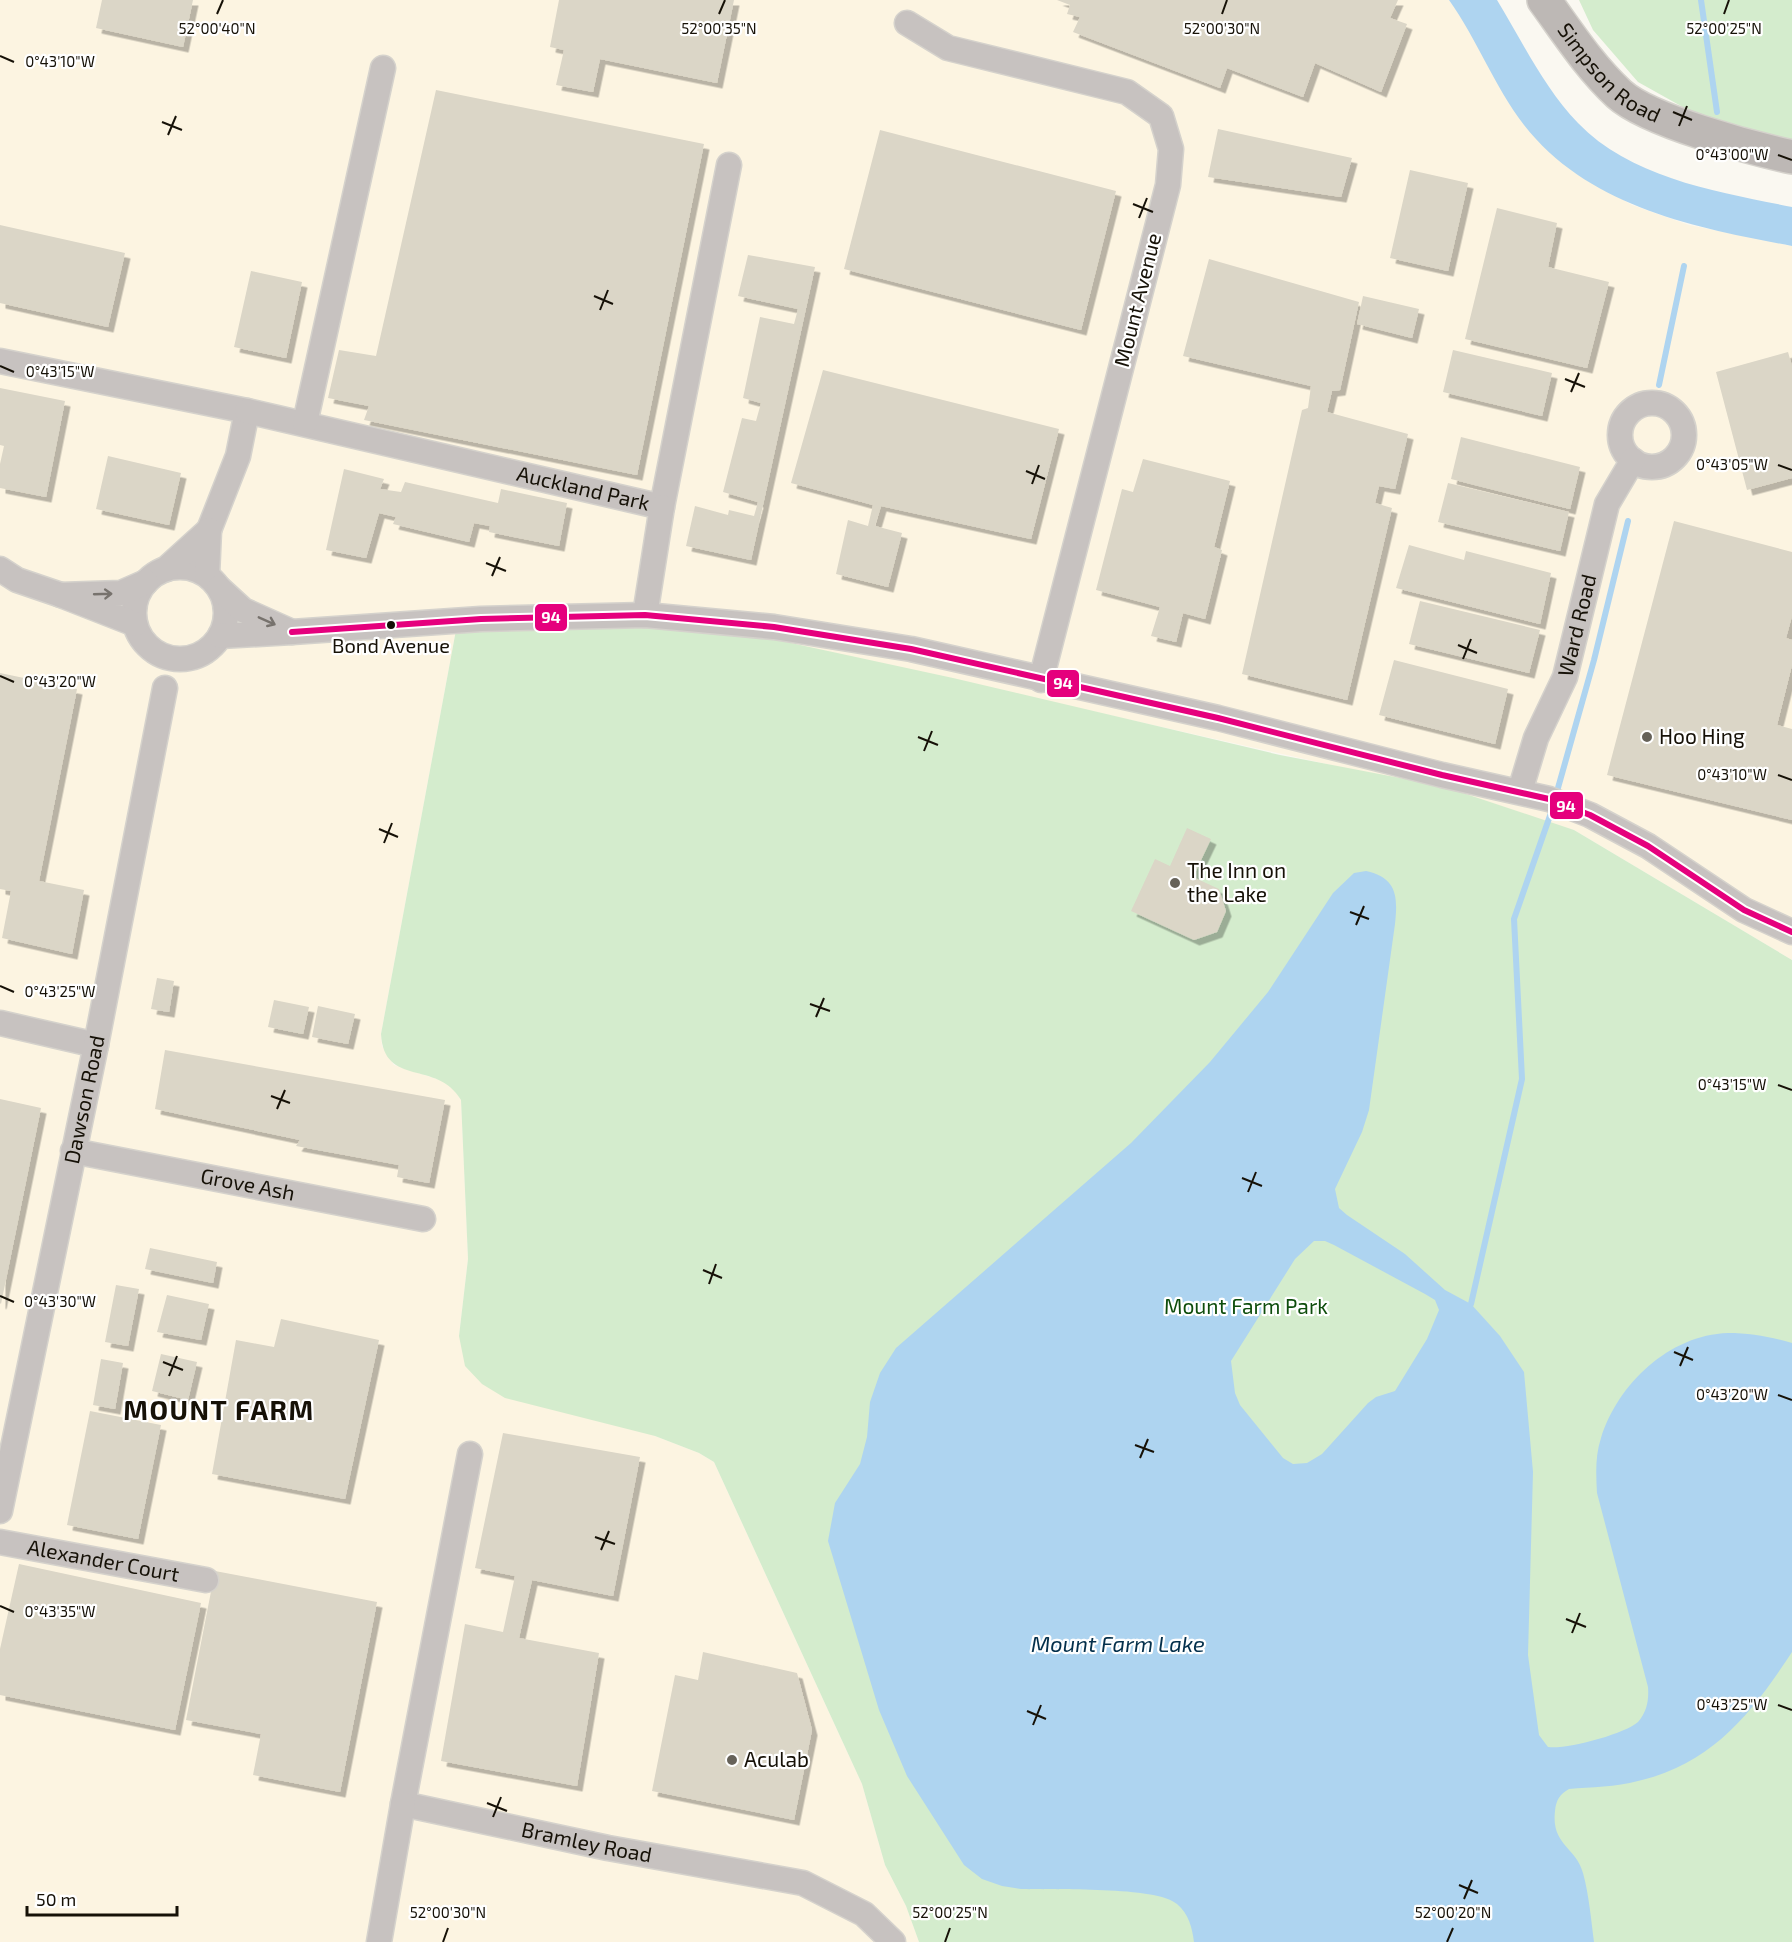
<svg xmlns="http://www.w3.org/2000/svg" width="1792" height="1942" font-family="'Exo 2',sans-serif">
<defs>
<filter id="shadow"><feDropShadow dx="5.5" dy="5.5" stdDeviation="0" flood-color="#0004"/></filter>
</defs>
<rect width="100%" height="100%" fill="#faf8f1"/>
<path fill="#fcf4e1" d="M0 0H1449L1590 181 1632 205 1689 225 1792 246V960L1574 830 1340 767 721 628 456 630 381 1034 382 1046 394 1065 443 1081 454 1089 461 1100 468 1259 459 1336 655 1436 699 1453 714 1462 862 1784 885 1865 906 1906 919 1942H0Z"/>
<path fill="#d4eccd" d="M1579 0H1792V142L1754 130 1706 120 1638 82 1593 30Z
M612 627 721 628 953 678 1280 755 1442 786 1574 830 1792 960V1942H919L906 1906 885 1865 862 1784 714 1462 699 1453 655 1436 505 1398 482 1384 465 1366 459 1336 468 1259 461 1100C437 1059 384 1088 381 1034L456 630Z"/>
<path fill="#aed4f0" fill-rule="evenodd" d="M1449 0H1497C1522 41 1544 88 1578 123 1632 179 1719 192 1792 207V246C1696 228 1588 207 1524 125 1494 86 1477 39 1449 0Z
M1366 871C1397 878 1398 896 1395 924L1369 1110 1362 1132 1335 1189 1339 1208 1347 1215 1405 1254 1445 1290 1471 1304 1500 1336 1524 1372 1533 1472 1528 1655 1539 1735 1548 1747C1565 1750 1625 1734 1638 1722 1647 1712 1649 1700 1648 1687L1597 1493C1596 1475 1595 1456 1601 1438 1618 1384 1669 1335 1728 1333 1750 1333 1772 1337 1792 1343V1652C1752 1713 1712 1764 1638 1781 1616 1787 1591 1787 1569 1789 1560 1794 1556 1800 1555 1811 1551 1845 1576 1847 1583 1873 1589 1895 1591 1919 1594 1942H1194C1192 1928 1189 1914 1177 1904 1157 1886 1053 1890 1021 1889L1002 1886 982 1879 964 1865 907 1776 879 1710 828 1541 835 1503 860 1464 867 1437 870 1402 880 1373 896 1348 1131 1143 1210 1062 1268 992 1333 893 1354 873ZM1314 1241H1325L1334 1245 1425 1294 1435 1300 1439 1310 1427 1339 1395 1391 1376 1397 1368 1403 1322 1454 1307 1463 1293 1464 1283 1458 1240 1405 1235 1393 1231 1361 1295 1259Z"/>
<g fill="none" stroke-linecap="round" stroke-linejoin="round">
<path stroke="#aed4f0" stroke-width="6" d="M1701 0 1717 112
M1659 385 1684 266
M1556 795 1594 660 1628 521
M1471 1304 1522 1079 1514 919 1553 807"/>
</g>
<path fill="#dbd6c7" filter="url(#shadow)" d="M102 0H193L183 47 96 28Z
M559 0H734L717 83 600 59 593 92 556 85 564 50 550 47Z
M1057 0H1398L1390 18 1407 24 1381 92 1315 63 1303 97 1227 68 1220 88 1073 32 1080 17 1067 14 1070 5Z
M436 90 704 144 637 475 364 420 369 406 328 398 339 350 376 356Z
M1218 129 1352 158 1341 197 1208 177Z
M880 130 1116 191 1081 330 844 269Z
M1410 170 1468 183 1448 271 1390 258Z
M1497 208 1557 223 1548 267 1609 282 1587 368 1465 339Z
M0 225 125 253 108 327 0 303Z
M748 255 815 267 751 560 686 546 695 506 728 515 729 510 754 516 758 502 723 492 742 418 756 421 761 403 743 398 760 317 794 324 798 309 738 296Z
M1209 259 1359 302 1340 390 1332 391 1327 412 1408 434 1395 489 1379 486 1375 503 1392 508 1347 700 1242 674 1302 410 1308 408 1311 386 1183 356Z
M251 271 302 282 286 358 234 347Z
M1363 296 1419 309 1412 338 1357 324Z
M1453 350 1552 373 1542 416 1443 392Z
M1788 352 1792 366V478L1747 490 1716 372Z
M823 370 1059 429 1031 539 881 506 875 526 902 533 888 587 836 574 848 520 868 526 873 505 791 483Z
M0 388 65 401 46 497 0 488V464L4 446 0 445Z
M1461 437 1580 467 1570 509 1451 479Z
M108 456 181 473 169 525 96 509Z
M1143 459 1230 481 1214 547 1222 550 1205 619 1183 613 1176 642 1151 636 1160 607 1096 590 1122 489 1133 492Z
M344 469 384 479 380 489 401 492 405 482 498 503 501 489 567 503 559 546 489 532 490 526 474 523 469 542 393 524 396 517 379 513 366 558 326 550Z
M1448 483 1569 512 1560 551 1438 522Z
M1674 521 1792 552V616L1786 638 1792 640V665L1777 725 1792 729V820L1607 775Z
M1409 545 1464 560 1466 551 1551 573 1540 624 1396 588Z
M1420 601 1540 630 1529 673 1409 644Z
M1394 660 1508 689 1495 744 1379 715Z
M0 673 77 689 39 881 84 890 72 954 2 938 11 891 0 889Z
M1187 828 1211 839 1193 877 1219 889 1226 911 1217 932 1194 940 1131 911 1155 859 1170 866Z
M157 978 174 981 169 1012 151 1009Z
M274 1000 309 1007 303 1034 268 1027Z
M318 1006 355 1014 348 1044 312 1037Z
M165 1050 445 1100 429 1183 397 1177 399 1165 296 1146 300 1140 155 1109Z
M0 1099 41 1108 1 1304 0 1303Z
M150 1248 217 1262 213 1283 145 1269Z
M116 1285 139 1289 128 1346 105 1342Z
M167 1295 209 1304 201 1340 157 1332Z
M281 1319 379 1340 345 1499 212 1474 236 1340 274 1347Z
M161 1354 197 1362 188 1400 152 1391Z
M101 1359 123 1363 115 1409 93 1405Z
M90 1411 161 1425 138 1539 67 1525Z
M503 1433 640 1457 613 1596 532 1580 519 1638 599 1653 577 1786 441 1761 465 1624 503 1632 515 1576 475 1568Z
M19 1564 201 1603 175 1730 0 1695V1649Z
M215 1571 377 1602 340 1792 253 1775 261 1734 186 1720Z
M703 1652 797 1673 812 1730 794 1820 652 1791 675 1675 698 1680Z"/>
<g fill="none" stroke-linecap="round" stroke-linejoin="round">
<defs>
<g id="street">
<path d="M907 23 948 48 1127 92 1161 116 1171 149 1168 185 1041 680"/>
<path d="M0 361 247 411 238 456 209 530"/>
<circle cx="1652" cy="435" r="32"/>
<path id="s1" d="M247 411 662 507 729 165"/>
<path d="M305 423 383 68"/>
<circle cx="180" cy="613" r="46"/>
<path d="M0 569 17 580 61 595"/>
<path d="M166 569 209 530 207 575"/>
<path d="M219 588 243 610 292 632 220 636"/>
<path d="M645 615 662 507"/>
<path d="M135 624 61 595 121 593 146 582"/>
<path d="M292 632 481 619 645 615 774 627 911 649 1218 718 1442 775 1549 799 1590 815 1648 846 1744 910 1792 932"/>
<path id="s2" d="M1520 791 1536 738 1565 677 1607 504 1633 460"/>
<path d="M0 1023 96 1045"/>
<path id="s3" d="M73 1151 423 1219"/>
<path id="s4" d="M470 1454 403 1804 608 1848 803 1883 864 1914 893 1942"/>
<path id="s5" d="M0 1511 96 1045 165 688"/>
<path id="s6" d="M0 1542 206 1580"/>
<path d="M379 1942 403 1804"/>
</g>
<g id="secondary">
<path id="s7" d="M1544 0C1568 33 1589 66 1619 94 1649 121 1751 148 1792 157"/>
</g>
</defs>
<use href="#street" stroke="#d5d2cc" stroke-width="27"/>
<use href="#secondary" stroke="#d5d2cc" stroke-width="36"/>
<use href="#street" stroke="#c7c2c0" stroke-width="24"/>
<use href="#secondary" stroke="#bdb8b5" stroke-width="33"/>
<defs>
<path id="bus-1" d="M292 632 481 619 645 615 774 627 911 649 1218 718 1442 775 1549 799 1590 815 1648 846 1744 910 1792 932"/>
</defs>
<use href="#bus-1" stroke="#fff" stroke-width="10"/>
<use href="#bus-1" stroke="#e5007d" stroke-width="6"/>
</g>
<defs><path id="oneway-shaft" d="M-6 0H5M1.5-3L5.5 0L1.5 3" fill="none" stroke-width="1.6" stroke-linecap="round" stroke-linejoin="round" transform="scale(1.5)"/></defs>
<g stroke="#77726d">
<use href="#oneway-shaft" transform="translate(103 594) rotate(-2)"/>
<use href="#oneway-shaft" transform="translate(267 621) rotate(24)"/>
</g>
<path fill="none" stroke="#161107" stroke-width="2" d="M217 14 223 0M719 14 725 0M1222 14 1227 0M1724 14 1729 0M0 56 14 62M1673 112 1692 120M162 122 182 130M1679 126 1687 106M168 135 176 116M1778 155 1792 160M1133 204 1153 212M1139 218 1147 198M594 296 613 304M600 310 608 290M0 366 14 372M1565 379 1585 387M1571 392 1579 373M1778 465 1792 470M1026 471 1045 479M1032 484 1039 465M486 563 506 571M492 576 500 557M1458 645 1477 653M1463 659 1471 639M0 676 14 682M918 737 938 745M924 751 932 731M1778 775 1792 780M379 829 398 837M384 843 392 823M1350 912 1369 919M1356 925 1364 906M0 986 14 992M810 1004 830 1011M816 1017 824 998M1778 1085 1792 1090M271 1096 290 1103M277 1109 285 1090M1242 1178 1262 1186M1248 1192 1256 1172M703 1270 722 1278M709 1284 716 1264M0 1296 14 1302M1674 1352 1693 1360M163 1362 183 1370M1680 1366 1688 1347M169 1376 177 1356M1778 1395 1792 1400M1135 1445 1154 1452M1140 1458 1148 1439M595 1537 615 1544M601 1550 609 1531M0 1606 14 1612M1566 1619 1586 1627M1572 1633 1580 1613M1778 1705 1792 1710M1027 1711 1046 1719M1033 1725 1041 1705M487 1803 507 1811M493 1817 501 1797M1459 1885 1478 1893M1464 1899 1472 1880M443 1942 448 1928M945 1942 950 1928M1447 1942 1453 1928"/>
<circle fill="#161107" stroke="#fff" stroke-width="2" cx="391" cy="625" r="5"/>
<g fill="#666259" stroke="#fff" stroke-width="2">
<circle cx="1647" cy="737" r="6"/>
<circle cx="1175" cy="883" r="6"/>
<circle cx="732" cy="1760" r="6"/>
</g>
<g text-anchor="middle" stroke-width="4.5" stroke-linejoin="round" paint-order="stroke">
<g font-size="20" fill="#161107" stroke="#fff">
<text x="391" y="653">Bond Avenue</text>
</g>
<g font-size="21" fill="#161107" stroke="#fff">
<text dy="7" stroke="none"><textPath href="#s7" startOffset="99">Simpson Road</textPath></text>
<text transform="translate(1138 300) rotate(-76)" y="7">Mount Avenue</text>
<text dy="7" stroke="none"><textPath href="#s1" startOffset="345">Auckland Park</textPath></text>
<text dy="7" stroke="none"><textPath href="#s2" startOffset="176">Ward Road</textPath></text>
<text dy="7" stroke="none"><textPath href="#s5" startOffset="420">Dawson Road</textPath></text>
<text dy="7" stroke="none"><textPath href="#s3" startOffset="178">Grove Ash</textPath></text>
<text dy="7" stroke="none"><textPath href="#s6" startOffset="105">Alexander Court</textPath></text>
<text dy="7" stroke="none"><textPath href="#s4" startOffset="544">Bramley Road</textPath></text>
</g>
<g font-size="21" fill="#161107" stroke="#fff" text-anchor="start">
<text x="1659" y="744">Hoo Hing</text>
<text x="1187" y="878">The Inn on<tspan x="1187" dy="24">the Lake</tspan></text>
<text x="744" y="1767">Aculab</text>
</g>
<g font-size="21" fill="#0e4d0c" stroke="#fff">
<text x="1246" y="1314">Mount Farm Park</text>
</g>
<g font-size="22" font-style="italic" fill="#04304c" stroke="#fff">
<text x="1118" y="1652">Mount Farm Lake</text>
</g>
<g font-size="27" font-weight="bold" letter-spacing="1.5" fill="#161107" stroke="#fff">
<text x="219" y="1420">MOUNT FARM</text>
</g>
</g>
<g font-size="15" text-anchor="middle" fill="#161107" stroke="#fff" stroke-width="4.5" stroke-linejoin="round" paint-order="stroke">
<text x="217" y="34">52°00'40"N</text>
<text x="719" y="34">52°00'35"N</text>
<text x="1222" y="34">52°00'30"N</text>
<text x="1724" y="34">52°00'25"N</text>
<text x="60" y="67">0°43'10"W</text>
<text x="1732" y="160">0°43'00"W</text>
<text x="60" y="377">0°43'15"W</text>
<text x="1732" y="470">0°43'05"W</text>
<text x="60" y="687">0°43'20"W</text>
<text x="1732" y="780">0°43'10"W</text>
<text x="60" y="997">0°43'25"W</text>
<text x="1732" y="1090">0°43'15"W</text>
<text x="60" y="1307">0°43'30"W</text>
<text x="1732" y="1400">0°43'20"W</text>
<text x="60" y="1617">0°43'35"W</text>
<text x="1732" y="1710">0°43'25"W</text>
<text x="448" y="1918">52°00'30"N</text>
<text x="950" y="1918">52°00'25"N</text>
<text x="1453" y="1918">52°00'20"N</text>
</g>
<g stroke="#fff" stroke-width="2">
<rect x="534" y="603" width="34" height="29" rx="6" fill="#e5007d"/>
<rect x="1046" y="669" width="34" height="29" rx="6" fill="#e5007d"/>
<rect x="1549" y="791" width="35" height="29" rx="6" fill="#e5007d"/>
</g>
<g font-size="16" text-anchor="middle" font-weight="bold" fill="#fff">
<text x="551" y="623">94</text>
<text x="1063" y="689">94</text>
<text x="1566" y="812">94</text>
</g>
<path d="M27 1906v9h150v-9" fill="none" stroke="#161107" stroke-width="3"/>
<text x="36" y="1906" font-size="18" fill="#161107" stroke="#ffffff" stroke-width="4.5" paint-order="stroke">50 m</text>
</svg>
